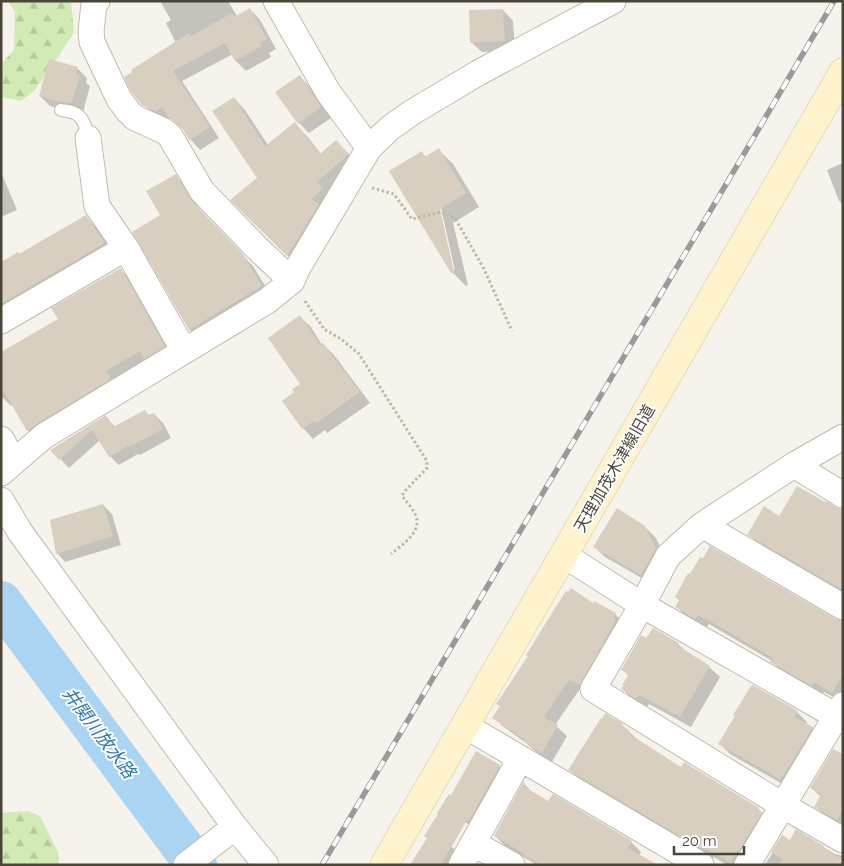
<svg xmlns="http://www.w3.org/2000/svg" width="844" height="866" font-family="Raleway,'Noto Sans JP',sans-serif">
<defs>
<pattern id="forest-firs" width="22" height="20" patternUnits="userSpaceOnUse" patternTransform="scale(1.25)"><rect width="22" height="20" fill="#d2eab5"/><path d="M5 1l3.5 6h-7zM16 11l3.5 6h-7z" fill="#b6ca9c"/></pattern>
</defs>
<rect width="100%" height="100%" fill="#f6f3ec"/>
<path fill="url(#forest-firs)" d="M8 1H71L74 33 35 90 21 101 1 97V64L14 50 15 12Z
M28 811 40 816 58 852 59 865H1V813Z"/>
<path fill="#0003" fill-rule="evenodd" d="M160 1H228L237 16 250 9 260 20 276 49 269 53 271 57 246 71 236 61 233 54 182 81 219 138 200 150 190 139 184 129 180 127 171 118 166 121 155 116 144 105 176 43 166 23 171 20Z
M503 10 513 21 515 51 482 52 471 42Z
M77 68 87 78 86 83 90 86 83 112H72L50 106 40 96Z
M300 77 310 87 331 118 309 133 299 123Z
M234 98 245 110 268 145 295 124 307 136 321 154 348 153 359 167 299 267 232 200 258 178Z
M439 150 453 164 479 207 453 223 468 285 466 286 452 272 422 153 426 157ZM438 203H440L455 271 452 267Z
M843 163V205L839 201 827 170Z
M1 172 17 210 1 217Z
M175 176 186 186 202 213 253 266 272 297 200 340 190 330 134 232 162 216Z
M86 217 96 227 115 254 1 322V263L19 255Z
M120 269 130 279 174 356 38 440 28 430 13 405 11 406 1 396V353L59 320Z
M300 317 311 327 322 345 323 344 334 355 370 403 327 433 325 430 313 439 303 428 296 392 301 384Z
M145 411 150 416 154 414 163 423 171 438 140 455 138 454 119 465 110 456 100 440 69 468 52 450 106 417 115 427Z
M103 505 112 514 121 545 65 562 57 553Z
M843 514V593L759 545 749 534 780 518Z
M645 527 656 538 666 559 652 584 605 557 595 547Z
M676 597 843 622V702L824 692 822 695 782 672 772 661 709 624 706 628 687 618 677 607 680 601Z
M593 605 615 614 625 624 590 694 580 689 555 725 567 736 552 762 534 750 526 743 504 727 494 718Z
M678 644 688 653 709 667 720 677 691 727 649 704 647 708 633 700 623 689 629 676 623 669Z
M797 712 807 722 806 725 812 728 822 738 791 789 730 754 720 744Z
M622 725 638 740 682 769 758 809 768 819 745 865H727L714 857 713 859 580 780 570 770Z
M843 756V826L826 817 816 807 821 797 812 788Z
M499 766 509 776 480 831 456 817Z
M524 784 534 794 549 803 631 842 641 852 639 855 655 865H537L505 846 495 836Z
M796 831 835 854 843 856V865H765L782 837 791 841Z
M451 846 461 856 456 865H411Z"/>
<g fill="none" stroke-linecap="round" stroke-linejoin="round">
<path stroke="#a9d4f2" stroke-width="42" d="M1 602 196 865"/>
</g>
<path fill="#d8cfc1" d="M250 8 267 39 260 43 262 46 235 61 225 43 173 71 210 127 189 140 182 128 173 120 168 117 162 107 155 111 143 106 131 92 124 77 132 72 131 70 189 33 191 36 232 13 234 17Z
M503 9 505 41 470 43 469 10Z
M49 59 78 67 76 74 80 75 72 102H71L70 103 60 102 39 96Z
M300 75 321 107 298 124 275 92Z
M234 97 265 146 295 122 320 154 336 140 349 154 317 182 323 188 312 199 319 204 287 256 230 200 257 178 212 111Z
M439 148 466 193 440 209 454 272 451 273 389 171 422 151 425 157Z
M176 174 192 201 243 254 262 286 189 330 132 232 160 215 146 191Z
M86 215 105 243 1 304V262L18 252 19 254Z
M121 268 165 346 144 359 140 351 106 371 111 379 37 424 27 431 1 387V352L58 319 51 308Z
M300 315 320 345 323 343 360 392 316 423 314 421 302 429 282 401 294 392 292 389 300 384 268 338Z
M145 410 148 415 154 413 163 429 129 447V445L109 457 92 430 59 460 50 450 106 415 113 427Z
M797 486 825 502 826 501 836 507 843 509V590L747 535 764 506 779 516Z
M103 504 113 536 56 554 50 520Z
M617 508 645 526 656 548 641 575 593 547Z
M710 546 836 619 843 621V675L832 693 814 682 812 686 770 662 773 658 715 624 698 615 695 619 675 607 679 600 675 597 688 573 690 574 700 557 703 558Z
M571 588 593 603 594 601 616 613 613 618 616 620 580 685 569 680 544 717 558 725 542 753 523 741 524 739 492 718 500 706 496 704 528 656 526 655 550 616 566 591 568 592Z
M653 628 679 643 677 645 710 666 680 717 639 695 636 699 621 689 624 685H622L629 674 621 670 641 635 646 638Z
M753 685 798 711 794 717 813 727 784 775H783L780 779 718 744 735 716 733 715 751 686Z
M605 713 623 724 622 726 629 730 628 733 681 767 684 762 759 808 757 810 762 813 738 852 737 851 730 863 704 847 702 849 568 770 601 718 602 719Z
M833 749 843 754V810L837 820 814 807 821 794 810 788Z
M476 751 500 765 469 821 467 820 441 865H410L427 838 424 836 438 814 437 813 449 794 451 795Z
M523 782 525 783 523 786 548 801 553 794 632 841 628 848 658 865H541L524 855 525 854 494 836Z
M796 829 824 846 823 848 843 859V865H779L783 859 771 852 782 835 790 840Z"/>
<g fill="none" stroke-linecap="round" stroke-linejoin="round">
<defs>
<path id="lane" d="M61 110C65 111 70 111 74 113 83 116 87 129 88 138"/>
<path id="street" d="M97 1 94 4 91 31 92 42 119 99 128 111 135 118 164 131 170 136 202 191 257 248 292 281
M88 138 97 206 126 248
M369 148 390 128 411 113 478 73 613 1
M1 321 126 248 184 351
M843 437 794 465 702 525 668 556 642 605 593 689 782 805 843 840
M1 439 14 462
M794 465 843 495
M1 473 44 436 267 301 292 281 297 269 369 148 328 92 276 1
M1 500 20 532 235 827 266 865
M702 525 843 607
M564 555 642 605 843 720
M464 725 701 865
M473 843 512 865
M186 865 235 827
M461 865 520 759
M747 865 843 705"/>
<path id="secondary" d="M384 865 843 72"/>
</defs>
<use href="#lane" stroke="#c2bbae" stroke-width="14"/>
<use href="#street" stroke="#c2bbae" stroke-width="27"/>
<use href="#secondary" stroke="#d6c79b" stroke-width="29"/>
<path stroke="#c4b79f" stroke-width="3" stroke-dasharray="2.5 2.5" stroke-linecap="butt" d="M372 188 394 194 412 219 442 212 455 218 484 269 512 331
M305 301 324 329 341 339 359 354 427 461V468L404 492 402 496C407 502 413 509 416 516 422 532 402 545 391 554"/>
<use href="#lane" stroke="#fff" stroke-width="12"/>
<use href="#street" stroke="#fff" stroke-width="25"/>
<use href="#secondary" stroke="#fff3cd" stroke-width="28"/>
<defs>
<path id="rail" d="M322 865 715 203 834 1"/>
</defs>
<use href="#rail" stroke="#9a9a9a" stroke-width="5.5"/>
<use href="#rail" stroke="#fff" stroke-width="4" stroke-dasharray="11" stroke-linecap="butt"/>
</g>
<g text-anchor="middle" stroke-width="4" stroke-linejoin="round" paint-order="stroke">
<g font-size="16" fill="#4b4439" stroke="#fff">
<text transform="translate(614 468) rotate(-60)" y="6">天理加茂木津線旧道</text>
</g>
<g font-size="18" font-style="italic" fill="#2e7ab2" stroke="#fff">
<text transform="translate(99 733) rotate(53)" y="6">井関川放水路</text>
</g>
</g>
<rect width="844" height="866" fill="none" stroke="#4b4439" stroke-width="5"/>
<path d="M674 846v8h70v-8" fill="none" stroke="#4b4439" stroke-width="2.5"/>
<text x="682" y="846" font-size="15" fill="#4b4439" stroke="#ffffff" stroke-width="4" paint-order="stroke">20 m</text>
</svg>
